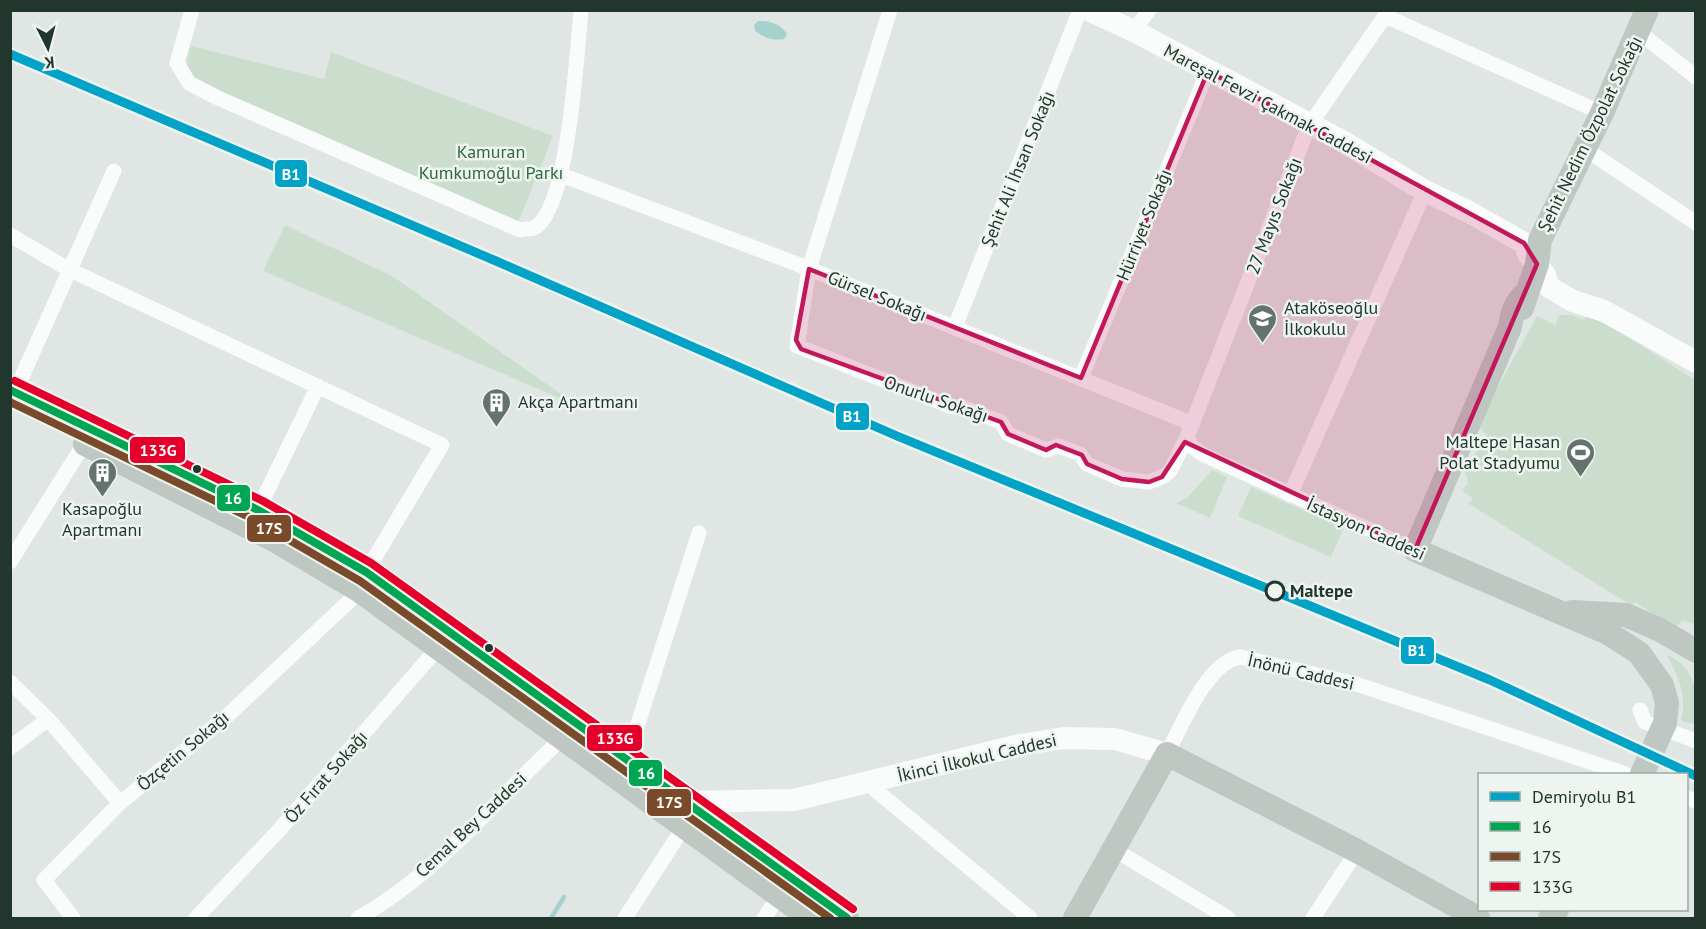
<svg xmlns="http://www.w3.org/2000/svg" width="1706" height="929" font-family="'PT Sans',sans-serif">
<rect width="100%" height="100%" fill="#e0e6e3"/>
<path fill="#cbdecd" d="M191 46 324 79 331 52 553 136 517 225 199 82C187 69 184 63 191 46Z
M285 225 392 276 578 406 263 271Z
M1589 312 1695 380V625L1682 620 1676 628 1635 602 1632 606 1469 504 1473 498 1462 491 1468 483 1465 470 1487 435 1477 425 1537 316 1555 325 1560 315H1573L1584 320Z
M1212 470 1227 477 1210 518 1176 503 1187 498Z
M1251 487 1344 528 1331 557 1238 516Z
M1667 655C1694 666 1702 697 1694 724L1681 721C1688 697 1678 676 1667 655Z"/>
<path fill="#a4d2ce" d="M758 21C770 21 779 23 787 34L784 39C772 41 765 38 755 31L754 25Z"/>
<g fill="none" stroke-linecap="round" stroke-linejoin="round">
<path stroke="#a4d2ce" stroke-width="4.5" d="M551 918 564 897"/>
<path stroke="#fafbfb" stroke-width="15" d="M192 10 177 63 189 83 218 98 520 230C524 229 531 229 534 228 569 210 577 49 581 10
M890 10 809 269 797 346 950 406 962 407 1001 422 1008 434 1046 450 1059 446 1080 454 1087 464 1122 479 1149 482 1162 477 1170 471 1187 437 1309 126 1389 10
M1385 16 1602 113
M1134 31 1149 10
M1640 33 1696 77
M1585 149 1696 223
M559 174 797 264 1193 424
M10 235 68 269 442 445 366 572
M955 327 1080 10
M1081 378 1208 71
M15 392 114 171
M1187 437 1191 446 1204 455 1415 550
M1290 495 1425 191
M258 510 318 386
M10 562 84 444
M10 682 48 719 120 803
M1640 710 1645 722 1696 741
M10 748 48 719
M1167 754C1181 727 1207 662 1240 657L1356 684 1626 774
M626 761 699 533
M867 783 1030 918
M1686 798 1696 801
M1113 849 1228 918
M73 918 44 880 120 803 226 717 360 591
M196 918 281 828 444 641
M358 918C439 873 499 795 567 734
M625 918 683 828
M764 918 773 905
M1313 918 1357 851"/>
<path stroke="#fafbfb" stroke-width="22" d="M1088 10 1134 31 1342 141 1425 191 1469 212 1524 243 1528 254 1545 275 1549 287 1573 301 1604 311 1696 362
M687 802 794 800 1020 745 1064 738 1115 739 1167 754"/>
<path stroke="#bfc7c2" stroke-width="24" d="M1526 293C1516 301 1511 315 1510 327L1415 550 1608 633 1639 653 1662 685 1667 703 1665 723 1642 774
M1522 308 1537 264 1540 240 1602 113 1647 10
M10 390 258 510 366 572 847 918
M85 444 274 540 360 591 810 918
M1572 612 1626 615 1660 630 1696 651
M1075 918 1167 754 1357 851 1478 918
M1550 918 1557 910"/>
<defs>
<path id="bus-1" d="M10 390 258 510 366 572 847 918"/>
<path id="bus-2" d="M10 402 253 519 360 581 830 918"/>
<path id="bus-3" d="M15 381 263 501 371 563 853 909"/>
</defs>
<use href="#bus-1" stroke="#eef5f0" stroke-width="12"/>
<use href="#bus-2" stroke="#eef5f0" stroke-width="12"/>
<use href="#bus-3" stroke="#eef5f0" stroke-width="12"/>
<use href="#bus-1" stroke="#00a651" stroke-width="8"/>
<use href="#bus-2" stroke="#7a4b2a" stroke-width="8"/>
<use href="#bus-3" stroke="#e4002b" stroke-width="8"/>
<defs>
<path id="rail-1" d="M10 54 496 261 897 436 1490 680 1696 776"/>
</defs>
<use href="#rail-1" stroke="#eef5f0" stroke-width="14"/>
<use href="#rail-1" stroke="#02a3c6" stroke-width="9"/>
</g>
<path fill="#c2185b" fill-opacity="0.2" stroke="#c2185b" stroke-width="4.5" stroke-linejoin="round" d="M1208 71 1524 243 1537 264 1415 550 1185 442 1162 477 1149 482 1122 479 1087 464 1082 455 1056 445 1046 450 1008 434 1001 422 801 349 796 340 809 269 1081 378Z"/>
<defs>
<symbol id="school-pin" viewBox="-11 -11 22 30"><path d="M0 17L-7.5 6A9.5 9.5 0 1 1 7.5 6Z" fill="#64746c" stroke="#eef5f0"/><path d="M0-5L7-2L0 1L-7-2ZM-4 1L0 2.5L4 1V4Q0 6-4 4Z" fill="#fff"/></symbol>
<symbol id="building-pin" viewBox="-11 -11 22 30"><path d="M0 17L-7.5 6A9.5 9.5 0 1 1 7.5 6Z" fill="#64746c" stroke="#eef5f0"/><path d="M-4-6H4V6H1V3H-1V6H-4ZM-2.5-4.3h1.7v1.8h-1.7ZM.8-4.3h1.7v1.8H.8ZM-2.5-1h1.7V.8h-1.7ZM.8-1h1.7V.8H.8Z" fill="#fff"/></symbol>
<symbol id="stadium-pin" viewBox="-11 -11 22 30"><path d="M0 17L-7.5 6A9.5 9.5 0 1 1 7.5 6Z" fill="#64746c" stroke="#eef5f0"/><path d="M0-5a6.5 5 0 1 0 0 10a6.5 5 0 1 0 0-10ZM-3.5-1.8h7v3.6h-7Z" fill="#fff"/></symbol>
</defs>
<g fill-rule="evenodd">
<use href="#school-pin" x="1246" y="302" width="33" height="45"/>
<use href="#building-pin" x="480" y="386" width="33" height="45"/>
<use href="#stadium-pin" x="1564" y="436" width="33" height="45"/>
<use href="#building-pin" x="86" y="456" width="33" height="45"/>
</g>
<g fill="#21362c" stroke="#eef5f0" stroke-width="2">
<circle cx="197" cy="469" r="5"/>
<circle cx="489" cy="648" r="5"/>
</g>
<circle fill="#eef5f0" stroke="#21362c" stroke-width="3" cx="1275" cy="591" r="9"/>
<g text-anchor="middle" stroke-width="5" stroke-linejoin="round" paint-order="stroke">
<g font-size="18" fill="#21362c" stroke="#eef5f0">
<text transform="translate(1268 104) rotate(28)" y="6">Mareşal Fevzi Çakmak Caddesi</text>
<text transform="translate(1590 134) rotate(-64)" y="6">Şehit Nedim Özpolat Sokağı</text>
<text transform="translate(1018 169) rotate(-68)" y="6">Şehit Ali İhsan Sokağı</text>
<text transform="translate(1274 216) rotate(-69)" y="6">27 Mayıs Sokağı</text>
<text transform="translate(1144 225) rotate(-68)" y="6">Hürriyet Sokağı</text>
<text transform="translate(877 296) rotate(22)" y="6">Gürsel Sokağı</text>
<text transform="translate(936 399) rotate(19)" y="6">Onurlu Sokağı</text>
<text transform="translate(1366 529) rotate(24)" y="6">İstasyon Caddesi</text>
<text transform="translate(1301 672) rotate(13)" y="6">İnönü Caddesi</text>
<text transform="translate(183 751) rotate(-40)" y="6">Özçetin Sokağı</text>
<text transform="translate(977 758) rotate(-13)" y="6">İkinci İlkokul Caddesi</text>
<text transform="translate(326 777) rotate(-49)" y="6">Öz Fırat Sokağı</text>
<text transform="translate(471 825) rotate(-43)" y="6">Cemal Bey Caddesi</text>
</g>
<g font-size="18" fill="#30693a" stroke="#eef5f0">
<text x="491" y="158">Kamuran<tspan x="491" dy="21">Kumkumoğlu Parkı</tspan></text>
</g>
<g font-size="18" fill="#21362c" stroke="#eef5f0" text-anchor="start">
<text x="1284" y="314">Ataköseoğlu<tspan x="1284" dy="21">İlkokulu</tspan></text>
<text x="518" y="408">Akça Apartmanı</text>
<text x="1560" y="448" text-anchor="end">Maltepe Hasan<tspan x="1560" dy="21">Polat Stadyumu</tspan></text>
<text x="102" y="515" text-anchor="middle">Kasapoğlu<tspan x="102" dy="21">Apartmanı</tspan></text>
</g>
<g font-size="18" font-weight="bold" fill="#21362c" stroke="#eef5f0" text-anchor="start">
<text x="1290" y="597">Maltepe</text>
</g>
</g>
<g stroke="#eef5f0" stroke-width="2">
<rect x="274" y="159" width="34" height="29" rx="6" fill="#02a3c6"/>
<rect x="835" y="402" width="35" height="29" rx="6" fill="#02a3c6"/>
<rect x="129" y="436" width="57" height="28" rx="6" fill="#e4002b"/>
<rect x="216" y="484" width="35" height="28" rx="6" fill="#00a651"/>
<rect x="246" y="514" width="46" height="29" rx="6" fill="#7a4b2a"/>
<rect x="1400" y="636" width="35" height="29" rx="6" fill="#02a3c6"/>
<rect x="586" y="724" width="57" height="28" rx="6" fill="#e4002b"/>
<rect x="628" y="759" width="35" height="28" rx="6" fill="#00a651"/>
<rect x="646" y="788" width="46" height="29" rx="6" fill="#7a4b2a"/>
</g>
<g font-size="16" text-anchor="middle" font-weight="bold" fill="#fff">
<text x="291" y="180">B1</text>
<text x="852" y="422">B1</text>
<text x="158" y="456">133G</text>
<text x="233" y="504">16</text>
<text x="269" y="534">17S</text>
<text x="1417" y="656">B1</text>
<text x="615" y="744">133G</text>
<text x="646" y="779">16</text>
<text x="669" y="808">17S</text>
</g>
<rect width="1706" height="929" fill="none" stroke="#21362c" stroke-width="24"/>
<rect x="1478" y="773" width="210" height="138" fill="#eef5f0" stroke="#9ca9a2" stroke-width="1.5"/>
<rect x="1490" y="792" width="30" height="9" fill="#02a3c6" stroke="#9ca9a2" stroke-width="1.5"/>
<text x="1532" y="803" font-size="18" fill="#21362c">Demiryolu B1</text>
<rect x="1490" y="822" width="30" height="9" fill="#00a651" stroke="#9ca9a2" stroke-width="1.5"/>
<text x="1532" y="833" font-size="18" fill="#21362c">16</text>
<rect x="1490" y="852" width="30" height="9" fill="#7a4b2a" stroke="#9ca9a2" stroke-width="1.5"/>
<text x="1532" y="863" font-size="18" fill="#21362c">17S</text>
<rect x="1490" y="882" width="30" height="9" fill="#e4002b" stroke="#9ca9a2" stroke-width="1.5"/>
<text x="1532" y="893" font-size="18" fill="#21362c">133G</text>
<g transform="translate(48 48) rotate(174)" stroke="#eef5f0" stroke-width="4.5" paint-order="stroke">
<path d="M0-4.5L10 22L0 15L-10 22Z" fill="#21362c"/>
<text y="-9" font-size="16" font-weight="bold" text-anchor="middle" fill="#21362c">K</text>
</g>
</svg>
